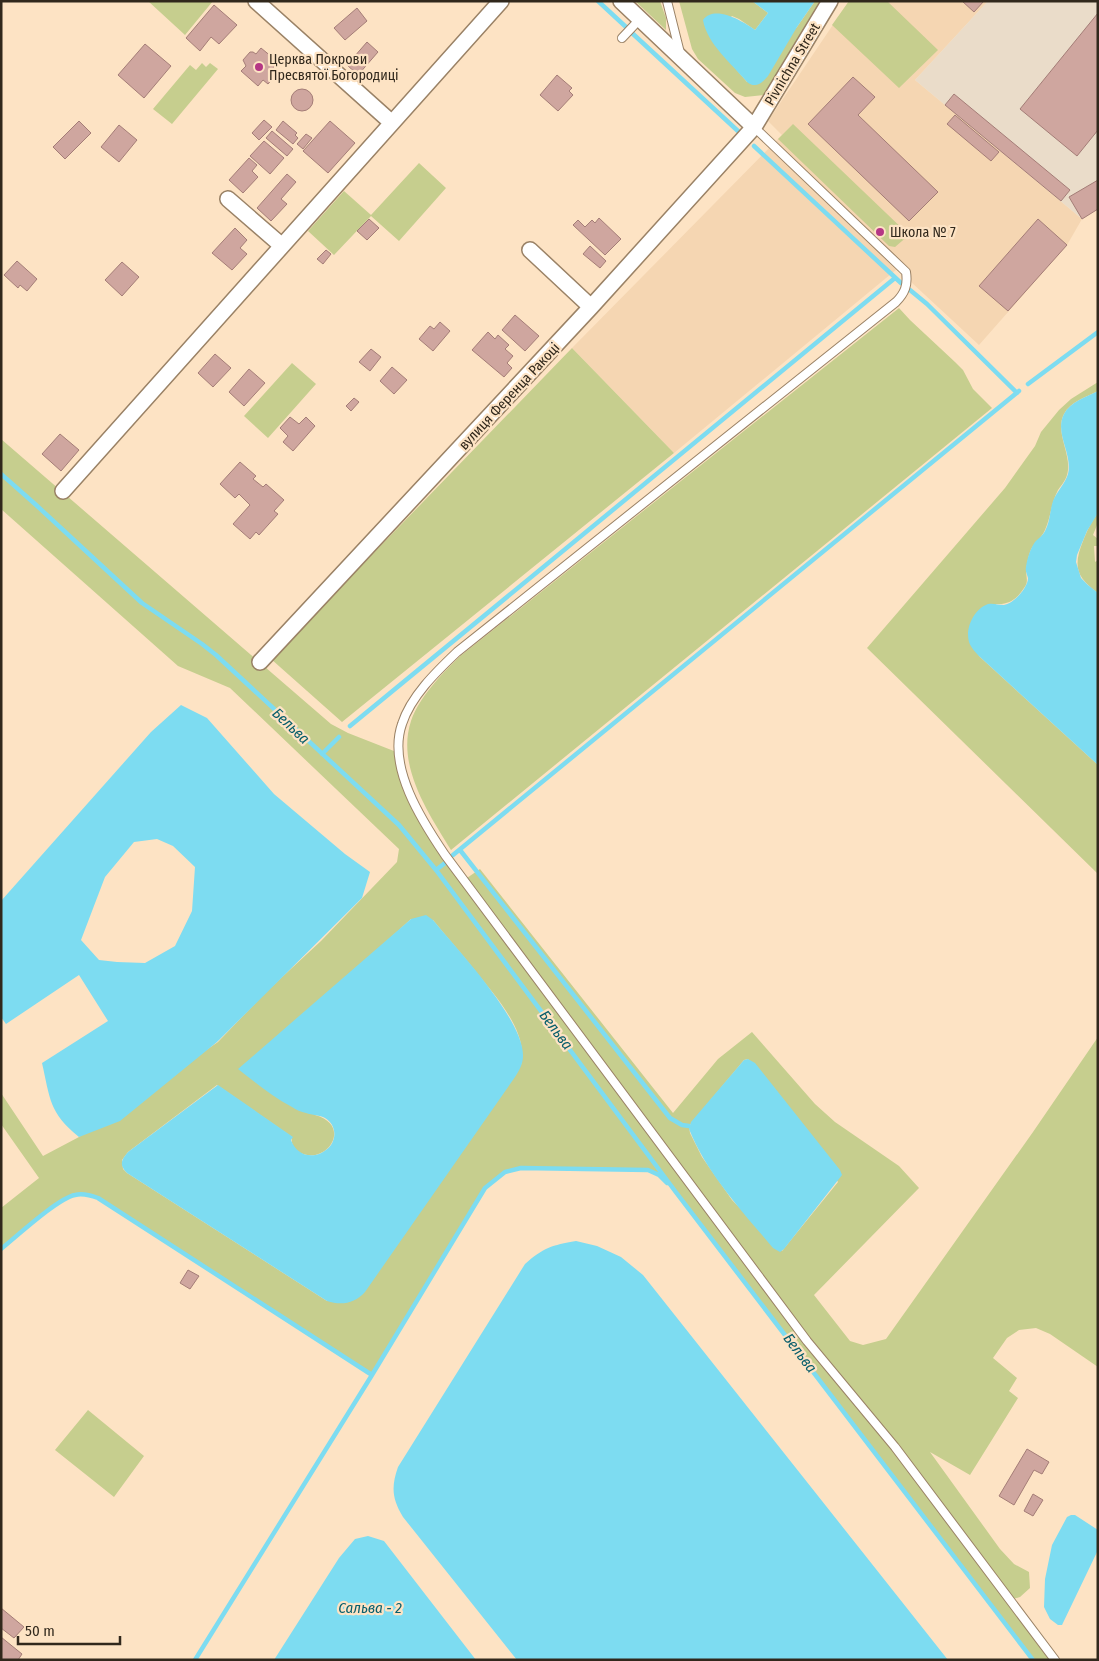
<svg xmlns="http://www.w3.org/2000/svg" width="1099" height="1661" font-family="'Fira Sans Condensed',sans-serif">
<rect width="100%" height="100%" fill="#fde3c4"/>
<path fill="#f5d6b2" d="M849 1H988L915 80 1082 219 1067 245 979 345 897 269 674 453 572 348 782 135 768 121Z"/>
<path fill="#eadcc9" d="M988 1H1098V209L1082 219 915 80Z"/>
<path fill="#c6ce8e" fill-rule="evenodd" d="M148 1H213L185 35Z
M635 1H660L666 18V30Z
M679 1H752L768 13 755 30 739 19 732 16 710 37 717 47 747 82 797 27 815 1H823L767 93 765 95 745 97 735 93 698 59 692 49Z
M849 1H887L938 50 899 88 832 25Z
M202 63 206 67 210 63 218 69 172 124 153 109 190 65 196 70Z
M793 124 909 235 895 247 889 246 778 139Z
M419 163 446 188 399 241 371 216 334 255 308 231 344 191 371 215Z
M899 308 910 320 955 362 963 370 973 389 992 408 451 850C429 814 396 766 411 721 420 696 441 675 459 657Z
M572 348 674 453 342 722 271 659Z
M292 363 316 384 268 438 244 416Z
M1098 382V391C1086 397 1070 402 1064 414 1055 431 1070 452 1068 470 1067 479 1063 483 1058 490 1051 503 1051 517 1045 530 1042 538 1033 543 1030 552 1028 557 1027 565 1026 570 1026 577 1029 582 1024 588 1017 599 1009 605 996 604L970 643 980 657 1098 765V874L867 648 1005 488 1035 446 1041 432 1059 410 1071 399Z
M1 439 331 724 348 733 399 753 413 799 464 880 480 869 673 1113 718 1059 752 1032 815 1104 835 1122 899 1166 919 1188 814 1295 850 1341 863 1345 886 1339 1033 1132 1098 1037V1367L1050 1334 1036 1328 1019 1330 1007 1338 993 1358 1017 1378 1009 1391 1018 1398 970 1475 930 1452 1000 1549 1014 1564 1029 1572 1030 1588 1020 1597 1010 1600 1055 1660H1033L675 1191 659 1175 647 1170 521 1168C506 1170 496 1177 485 1188L372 1375 98 1198C90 1195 83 1193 75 1195 59 1198 16 1237 1 1249V1208L39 1178 1 1124V1093L43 1156 79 1137 218 1042 266 992 321 941 397 862 399 849 230 688 178 666 1 509ZM411 919 433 920C446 936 460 952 473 968 493 994 529 1030 521 1065L327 1301 127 1173 123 1169 122 1160 128 1152 217 1085 292 1137C291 1142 293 1148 297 1151 324 1169 355 1126 315 1115L389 939ZM748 1059 838 1182 782 1251 732 1200 702 1157 690 1133 689 1126 744 1060Z
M1098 513V525H1097L1093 535 1098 539V546H1094L1095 562 1098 560V593C1076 577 1073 566 1083 541 1087 531 1091 522 1098 513Z
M88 1410 144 1456 114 1497 55 1450Z"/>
<path fill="#7ddcf1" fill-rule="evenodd" d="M752 1H815L797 27 768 76C762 83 756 89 747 82 732 64 707 44 703 20 715 4 744 22 755 30L768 13Z
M1098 391V513L1087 531 1077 555 1076 562 1081 578 1088 585 1098 593V765L980 657C976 653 971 648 969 642 965 628 974 609 988 604 993 603 999 605 1004 605 1013 604 1028 588 1028 578 1027 574 1025 571 1026 567 1027 559 1030 549 1035 542 1038 539 1043 535 1045 531 1050 522 1050 510 1053 501 1057 491 1065 484 1068 474 1073 454 1054 433 1064 414 1070 402 1086 397 1098 391Z
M181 705 207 718 274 794 345 854 370 872 362 898 217 1042 120 1121 79 1137C49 1113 50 1098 42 1063L108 1021 79 975 6 1024 1 1017V901L151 732ZM157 839 173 846 195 867 192 911 175 946 145 963 117 962 99 960 81 940 105 877 134 842Z
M426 915 433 920C457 949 524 1020 523 1056 523 1064 519 1071 515 1077L365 1292C355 1303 342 1306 327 1301L127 1173C119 1165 121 1160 128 1152L218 1085 293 1137 291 1140C298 1159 319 1160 331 1145 337 1136 335 1124 325 1118 320 1115 312 1115 306 1113 301 1112 296 1110 292 1107 273 1097 255 1082 238 1069L411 919Z
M748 1059 755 1063 840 1170 842 1175 784 1249 780 1252 773 1248C742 1211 707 1174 689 1129L691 1122 744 1060Z
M576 1241 597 1246 621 1257 643 1275 948 1660H517L403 1517C392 1499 391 1487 398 1467L525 1264C543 1248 552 1245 576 1241Z
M1071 1515H1075L1098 1530V1550L1062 1625H1058L1050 1619 1044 1607 1045 1579 1052 1545 1067 1517Z
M368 1536 384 1541 476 1660H274L339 1558 355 1539Z"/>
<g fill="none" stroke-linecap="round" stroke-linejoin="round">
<path stroke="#7ddcf1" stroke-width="4.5" d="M598 1 626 27
M632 33 739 132
M754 146 901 283
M910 290 927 304 1017 393
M1028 384 1098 332
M1 474 35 504 142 603 202 644 216 655 399 825 436 870 675 1191 1033 1660
M350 726 895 278
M322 754 339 737
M460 850 670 1118 682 1125 689 1126
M453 855 1019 391
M436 870 445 863
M1 1249C16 1237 58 1198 75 1195 83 1193 90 1195 98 1198L372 1375
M195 1660 372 1375 485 1188 505 1172 521 1168 648 1170 659 1175 667 1183"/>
</g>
<path fill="#cfa69f" stroke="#a47d77" d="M962 1H984L974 12Z
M214 5 237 25 219 44 211 37 200 51 186 38Z
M357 8 367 21 345 40 334 28Z
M1098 13V130L1077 156 1020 109Z
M367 42 378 52 358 75 347 65Z
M145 44 171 66 144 98 118 75Z
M261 48 278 62 272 69 277 74 268 84 263 80 258 86 241 71 246 66 243 60 250 52H253L256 54Z
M557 75 572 88 569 91 573 95 558 111 540 95Z
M853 77 875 97 858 115 938 192 909 221 808 124Z
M291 100a11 11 0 1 1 22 0a11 11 0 1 1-22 0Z
M954 94 1070 190 1061 201 945 105Z
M955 115 999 152 991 161 947 124Z
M264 120 272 127 259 140 252 133Z
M79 121 91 133 65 159 53 147Z
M283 121 297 133 295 135 298 138 293 144 276 130Z
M330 121 355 143 328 173 303 151Z
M119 125 137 140 119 162 101 147Z
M272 131 293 149 287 156 266 138Z
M306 134 312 138 303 149 297 144Z
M264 141 284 158 270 174 250 156Z
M249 158 257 165 252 171 258 177 243 193 229 180Z
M287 174 296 182 281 199 287 204 271 221 257 208Z
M1098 180V209L1082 219 1069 197Z
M599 218 621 239 605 255 573 225 578 220 585 227 592 220 595 223Z
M369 219 379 228 367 240 357 231Z
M1038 219 1067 245 1008 311 979 286Z
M235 228 247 240 240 248 247 254 232 270 212 253Z
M590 246 606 261 600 268 583 254Z
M326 250 331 254 323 264 317 259Z
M17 261 37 279 27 291 20 285 18 288 4 275Z
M122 262 139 277 122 296 105 280Z
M515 315 539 336 525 351 502 330Z
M440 322 450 331 433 351 419 339 430 326 434 329Z
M488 332 495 339 498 335 509 345 505 349 513 356 507 363 512 368 504 377 472 350Z
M371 349 381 357 370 371 359 362Z
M215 354 231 368 213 387 198 373Z
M392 367 407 380 394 394 380 381Z
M249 369 265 383 244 406 229 392Z
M354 398 359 402 351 411 346 406Z
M290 417 299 424 306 417 315 426 293 451 283 442 288 436 280 428Z
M60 434 79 450 61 471 42 454Z
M240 462 256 476 253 479 263 487 266 484 284 500 274 511 278 514 259 535 256 532 250 539 233 524 250 505 239 494 235 498 220 484Z
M188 1270 199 1276 190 1289 180 1283Z
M1027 1449 1049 1462 1042 1474 1034 1470 1014 1505 999 1496Z
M1033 1494 1043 1500 1033 1516 1024 1511Z
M1 1608 24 1627 14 1638 1 1628Z
M1 1637 22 1654 18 1660H1Z"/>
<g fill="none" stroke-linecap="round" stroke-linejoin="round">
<defs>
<path id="lane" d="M667 1 680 53
M622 38 640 19
M754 127 906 272C908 285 905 293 896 302L457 652C436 672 411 696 402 724 387 767 422 821 445 855L807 1341 895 1447 1055 1660"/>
<path id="street" d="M256 1 392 123
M621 1 754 127
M228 199 281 245
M530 250 591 307
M63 491 501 1
M260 662 591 307 754 127 830 1"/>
</defs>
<use href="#lane" stroke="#9a8266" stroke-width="10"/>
<use href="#street" stroke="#9a8266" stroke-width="18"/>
<use href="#lane" stroke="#fff" stroke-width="8"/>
<use href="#street" stroke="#fff" stroke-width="15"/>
</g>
<g fill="#b53785" stroke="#fde3c4" stroke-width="2">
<circle cx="259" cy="67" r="5"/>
<circle cx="880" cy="232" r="5"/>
</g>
<g text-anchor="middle" stroke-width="4.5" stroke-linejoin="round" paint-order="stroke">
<g font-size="14" fill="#31281c" stroke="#fde3c4" text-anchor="start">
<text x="269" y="64">Церква Покрови<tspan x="269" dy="16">Пресвятої Богородиці</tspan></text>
<text x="890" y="237">Школа № 7</text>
</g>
<g font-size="14" fill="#31281c" stroke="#fde3c4">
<text transform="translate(792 64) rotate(-59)" y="5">Pivnichna Street</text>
<text transform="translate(509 396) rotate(-47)" y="5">вулиця Ференца Ракоці</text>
</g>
<g font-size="15" font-style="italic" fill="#075d6b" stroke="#fde3c4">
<text transform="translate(291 726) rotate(43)" y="5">Бельва</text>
<text transform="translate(556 1030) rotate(53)" y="5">Бельва</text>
<text transform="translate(800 1353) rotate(53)" y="5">Бельва</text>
<text x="370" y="1613">Сальва - 2</text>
</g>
</g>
<rect width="1099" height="1661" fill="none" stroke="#31281c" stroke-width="5"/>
<path d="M18 1636v8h102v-8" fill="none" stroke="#31281c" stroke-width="2.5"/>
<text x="25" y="1636" font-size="15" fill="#31281c" stroke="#fde3c4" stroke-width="4" paint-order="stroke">50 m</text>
</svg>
